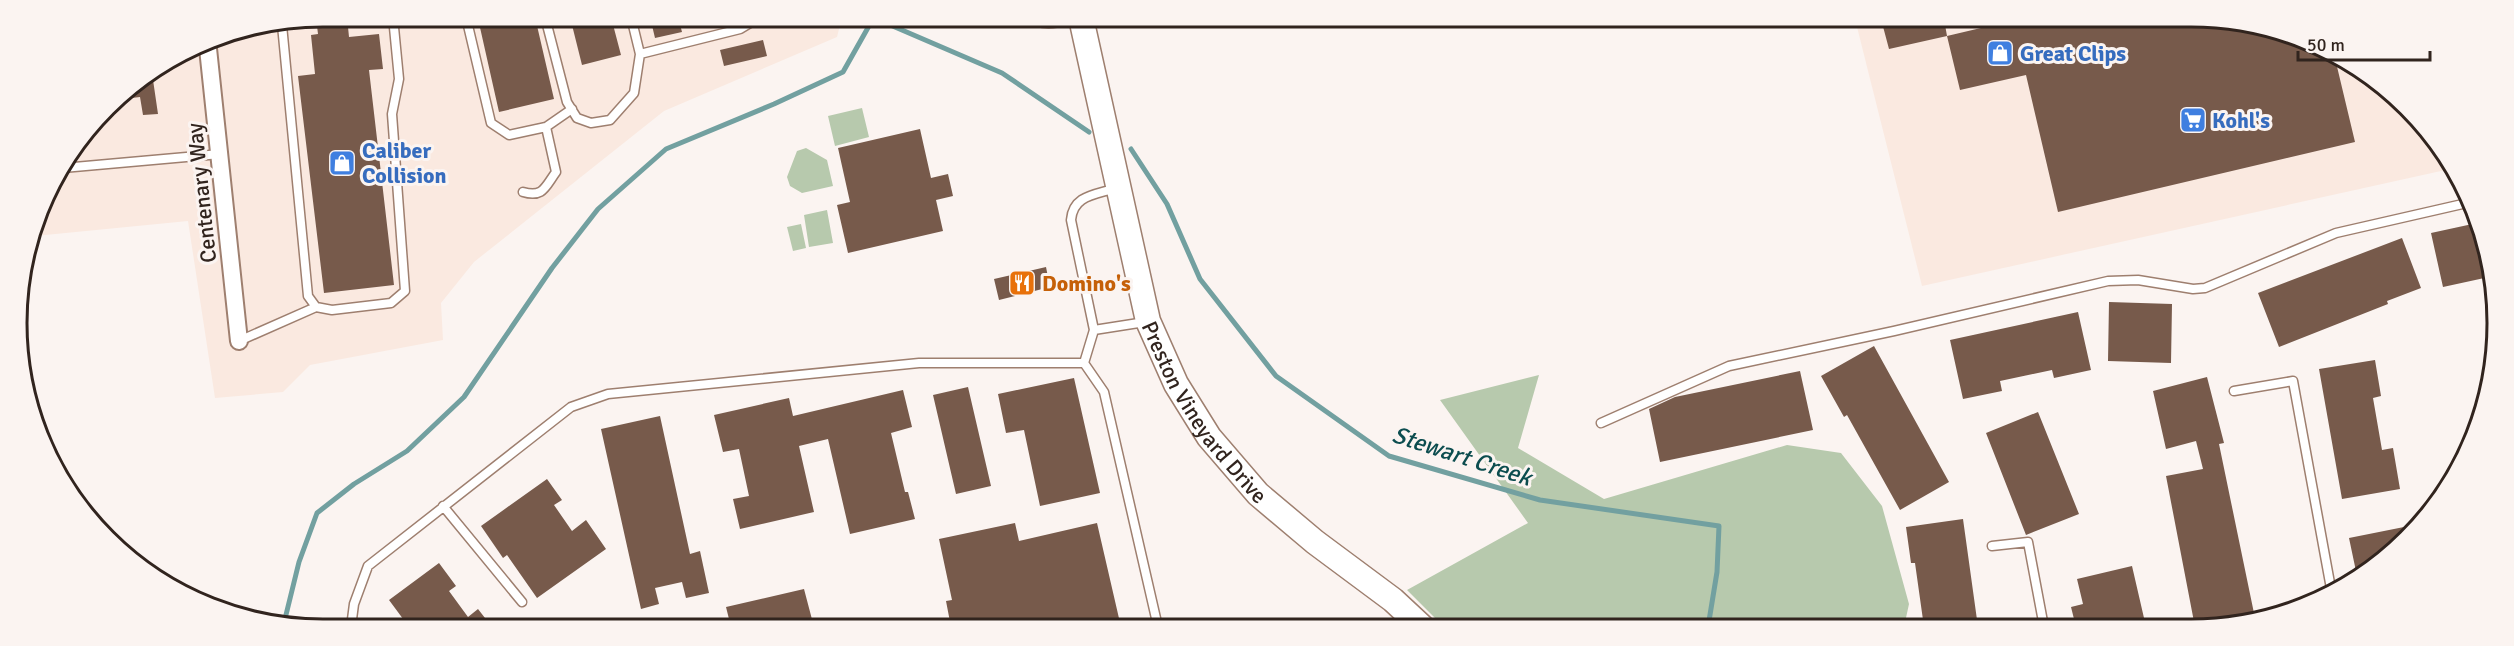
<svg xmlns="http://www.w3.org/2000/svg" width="2514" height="646" font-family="Signika,sans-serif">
<rect width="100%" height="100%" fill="#fbf4f1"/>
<path fill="#fae9e0" d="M323 17H842L837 37 664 111 474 262 441 303 443 340 310 365 283 392 215 398 188 221 35 236 48 188 121 93 206 40Z
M1855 19H2231L2345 58 2434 137 2450 169 1922 286Z"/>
<path fill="#b7c9ad" d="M862 108 869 137 835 146 828 116Z
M806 148 827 160 833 186 802 193 790 186 787 177 797 151Z
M827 210 833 243 809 247 804 215Z
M801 224 806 248 793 251 787 227Z
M1539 375 1518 448 1604 499 1787 445 1841 453 1882 506 1909 604 1904 627H1444L1407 590 1528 523 1440 400Z"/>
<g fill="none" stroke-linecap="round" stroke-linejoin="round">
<path stroke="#72a0a0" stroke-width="5" d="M874 18 1002 73 1089 132
M1131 149 1167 204 1200 279 1276 376 1389 456 1540 500 1719 526 1717 572 1708 627
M283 627 299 562 317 513 354 484 407 451 464 397 552 268 598 209 666 149 774 104 843 72 874 17"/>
</g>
<path fill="#775a4b" d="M323 16 347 17 349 37 379 34 383 69 369 70 394 285 324 293 298 76 315 74 311 35 318 34 316 18Z
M508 17H535L554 99 499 112 479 23Z
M570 17H611L621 55 582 65Z
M650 17H678L682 32 655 38Z
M1881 19H1944L1947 36 2019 19H2231L2334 54 2355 142 2058 212 2026 75 1960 90 1947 36 1889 49Z
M763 40 767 56 724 66 720 50Z
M152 73 158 114 143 115 140 97 115 100 121 93Z
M920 129 931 178 948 174 953 196 936 200 943 231 848 253 837 205 850 202 838 148Z
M2477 223 2487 244 2489 277 2443 287 2431 233Z
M2402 238 2421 288 2387 301 2388 304 2279 347 2258 293Z
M1046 267 1050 287 999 300 994 279Z
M2109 302 2172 304 2171 363 2108 361Z
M2078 312 2091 370 2054 378 2052 370 2000 381 2002 391 1963 399 1950 340Z
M1874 346 1949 482 1900 510 1847 415 1844 417 1821 376Z
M2375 360 2381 396 2373 398 2382 450 2393 448 2400 489 2342 499 2319 369Z
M1800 371 1813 430 1660 462 1649 409 1675 397Z
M2207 377 2224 443 2219 444 2255 618 2209 627H2195L2166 476 2203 469 2196 441 2166 449 2153 391Z
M1074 378 1100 493 1040 506 1024 430 1006 433 998 394Z
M968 387 991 486 956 494 933 395Z
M903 390 912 427 891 433 905 492H908L915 519 850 534 828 439 799 446 814 512 740 529 733 499 749 496 739 449 723 452 714 415 789 398 793 416Z
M2038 412 2079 514 2026 535 1986 433Z
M660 416 690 554 700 551 709 593 686 598 682 582 655 588 659 604 641 609 601 429Z
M547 479 562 500 554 505 572 531 586 520 606 549 537 598 507 555 503 558 481 526Z
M1963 519 1978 627H1924L1915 563H1911L1906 527Z
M1015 523 1019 541 1097 523 1121 627H951L946 601 952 600 939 539Z
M2419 524 2407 540 2357 576 2349 538Z
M439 563 456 586 449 591 468 617 478 609 492 627H409L389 600Z
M2132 566 2144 618 2107 627H2076L2071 607 2083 604 2077 579Z
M804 589 814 627H731L726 607Z"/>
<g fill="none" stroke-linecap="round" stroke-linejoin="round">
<defs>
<path id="lane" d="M466 17 491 123 509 135 546 127 556 172C545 187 543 198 523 192
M545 17 567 102 577 118 591 123 610 120 634 93 640 54 631 17
M1027 17C1044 28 1060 22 1078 18
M282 25 308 296 316 307 332 310 391 303 405 291 392 114 399 79 393 17
M640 54 740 29 760 17
M546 127 572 109
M63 168 220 154
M1116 188C1095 195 1073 195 1071 220L1094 330 1084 363 1104 392 1158 627
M1094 330 1145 322
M239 341 316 307
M2234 391 2293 381 2332 594
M1601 423 1729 366 1894 331 2108 281 2138 280 2193 289 2205 288 2336 233 2467 203
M443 506 522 602
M1992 546 2028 542 2044 627
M351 627 354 604 368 566 571 407 608 394 919 363H1084"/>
<path id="street" d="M207 39 239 341"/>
<g id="secondary">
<path id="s1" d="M1081 18 1148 321 1176 384 1209 437 1258 494 1315 542 1393 600 1422 627"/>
</g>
</defs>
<use href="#lane" stroke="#9e7f6f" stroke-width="11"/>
<use href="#street" stroke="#9e7f6f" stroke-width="20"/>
<use href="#secondary" stroke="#9e7f6f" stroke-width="27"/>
<use href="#lane" stroke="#fff" stroke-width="8"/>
<use href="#street" stroke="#fff" stroke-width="16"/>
<use href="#secondary" stroke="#fff" stroke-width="24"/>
</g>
<defs>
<symbol id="shop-square" viewBox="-11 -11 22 22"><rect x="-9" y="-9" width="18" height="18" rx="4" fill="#3f7fe0" stroke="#fbf4f1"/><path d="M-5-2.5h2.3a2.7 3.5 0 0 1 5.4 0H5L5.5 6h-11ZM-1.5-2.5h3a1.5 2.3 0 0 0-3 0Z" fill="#fff"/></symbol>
<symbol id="supermarket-square" viewBox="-11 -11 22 22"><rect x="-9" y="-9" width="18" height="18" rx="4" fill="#3f7fe0" stroke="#fbf4f1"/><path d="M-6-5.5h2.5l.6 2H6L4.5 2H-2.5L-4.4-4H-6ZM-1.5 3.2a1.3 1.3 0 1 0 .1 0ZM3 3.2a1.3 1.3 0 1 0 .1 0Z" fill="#fff"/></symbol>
<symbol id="restaurant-square" viewBox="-11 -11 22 22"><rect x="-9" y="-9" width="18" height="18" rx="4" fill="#e8710a" stroke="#fbf4f1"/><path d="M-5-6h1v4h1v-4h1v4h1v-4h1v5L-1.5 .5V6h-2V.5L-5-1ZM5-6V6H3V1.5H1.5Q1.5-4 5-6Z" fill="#fff"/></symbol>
</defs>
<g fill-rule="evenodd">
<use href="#shop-square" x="1985" y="38" width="30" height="30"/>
<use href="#supermarket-square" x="2178" y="105" width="30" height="30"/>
<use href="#shop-square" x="327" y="148" width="30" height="30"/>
<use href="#restaurant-square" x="1007" y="268" width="30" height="30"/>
</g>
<g text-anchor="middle" stroke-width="6" stroke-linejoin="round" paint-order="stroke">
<g font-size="22" font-weight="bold" fill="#366cbe" stroke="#fbf4f1" text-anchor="start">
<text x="2020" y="61">Great Clips</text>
<text x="2212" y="128">Kohl's</text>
<text x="362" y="158">Caliber<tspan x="362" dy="25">Collision</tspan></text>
</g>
<g font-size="22" fill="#31241e" stroke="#fbf4f1">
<text transform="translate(201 193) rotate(-96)" y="8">Centenary Way</text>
<text dy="8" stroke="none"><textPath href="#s1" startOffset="418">Preston Vineyard Drive</textPath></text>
</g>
<g font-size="22" font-weight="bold" fill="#c56008" stroke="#fbf4f1" text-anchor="start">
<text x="1042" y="291">Domino's</text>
</g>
<g font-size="24" font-style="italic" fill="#0c4d4f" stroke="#fbf4f1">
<text transform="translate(1462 456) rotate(18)" y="8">Stewart Creek</text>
</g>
</g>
<path d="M0 0H2514V646H0ZM323 27H2191A296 296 0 0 1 2487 323V323A296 296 0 0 1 2191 619H323A296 296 0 0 1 27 323V323A296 296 0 0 1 323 27Z" fill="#fbf4f1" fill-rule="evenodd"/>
<path fill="none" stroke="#31241e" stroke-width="3" d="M323 27H2191A296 296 0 0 1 2487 323V323A296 296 0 0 1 2191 619H323A296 296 0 0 1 27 323V323A296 296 0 0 1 323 27Z"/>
<path d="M2298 51v9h132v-9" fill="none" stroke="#31241e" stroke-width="3"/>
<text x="2307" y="51" font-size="18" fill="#31241e" stroke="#fbf4f1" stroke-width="4.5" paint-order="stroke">50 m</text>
</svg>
